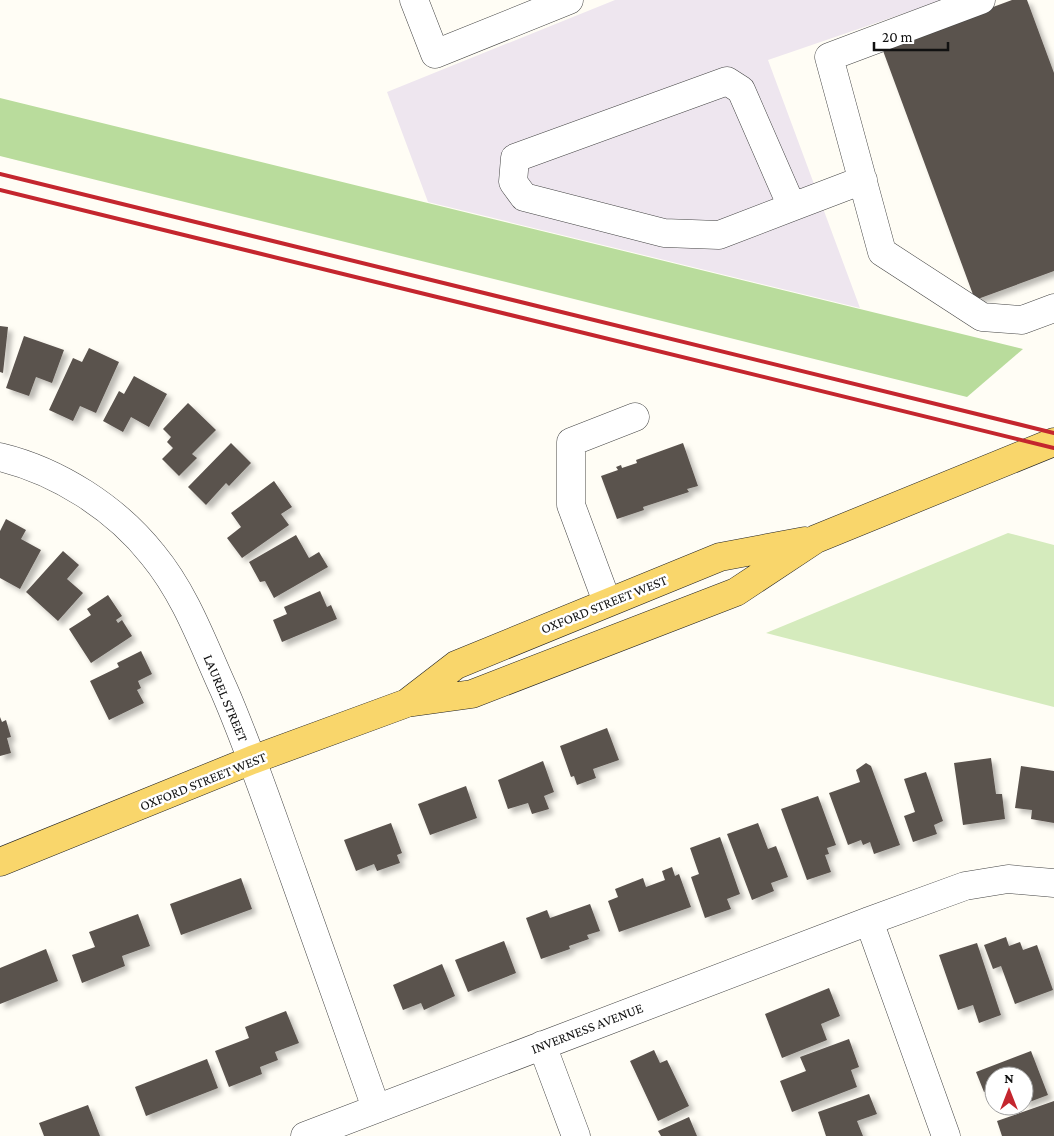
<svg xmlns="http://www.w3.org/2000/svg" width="1054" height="1136" font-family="'Crimson Pro',serif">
<defs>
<filter id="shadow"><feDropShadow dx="4.5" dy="4.5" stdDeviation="2.5" flood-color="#0004"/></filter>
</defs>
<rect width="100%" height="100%" fill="#fffdf5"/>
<path fill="#eee6ef" d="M615 0H943L768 60 860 308 428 202 387 92Z"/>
<path fill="#d5ebbd" d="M1008 533 1054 545V707L766 633Z"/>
<path fill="#b9dc9c" d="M0 98 1023 349 967 397 0 156Z"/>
<path fill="#5a524d" filter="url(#shadow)" d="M1012 0H1027L1054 73V271L975 300 882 48Z
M0 326 8 327 3 373 0 372Z
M24 336 64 350 52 383 36 377 29 396 6 388Z
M89 348 119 362 96 413 80 406 73 421 49 410 73 358 82 362Z
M134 376 167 394 149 427 131 417 123 432 103 421 119 391 124 394Z
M188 403 216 430 192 454 197 458 179 476 162 459 173 448 167 442 171 437 163 429Z
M231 443 251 463 229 486 226 483 206 505 188 487Z
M683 443 698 486 687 489 689 492 643 507 644 510 617 519 601 476 618 470 616 467 621 465 622 468 637 463 636 460Z
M274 481 292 507 281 514 289 525 242 558 227 538 241 527 231 513Z
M6 519 26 530 21 539 41 550 20 589 0 578V531Z
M296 535 309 558 319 552 328 567 274 598 265 581 260 582 249 562Z
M63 551 79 565 67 579 83 593 58 621 26 592Z
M320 591 327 607 331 605 337 619 282 642 273 620 287 614 284 607Z
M108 595 122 616 116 620 118 623 122 620 132 636 91 663 69 629 91 615 87 609Z
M141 651 152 674 138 681 141 688 137 690 144 703 109 720 90 681 119 667 117 663Z
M0 717 2 722 6 720 11 737 7 738 11 753 0 756Z
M607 728 619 760 593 769 596 778 577 785 574 776 571 777 560 746Z
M991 758 996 794H1002L1005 819 963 825 954 763Z
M543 761 554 792 544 796 549 809 532 814 528 803 508 809 498 780Z
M866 763 871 766 900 845 874 854 870 842 863 845 861 840 848 845 829 793 860 782 856 770Z
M1021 766 1054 771V823L1031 819 1032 810 1015 808Z
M926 772 943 821 934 825 937 834 913 842 904 816 915 812 904 779Z
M466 786 477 818 430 835 418 804Z
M818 796 836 845 827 848 829 854 825 855 831 872 807 880 781 809Z
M391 823 402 853 397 855 400 863 377 871 374 864 356 871 344 840Z
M758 823 768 849 776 846 788 877 771 883 774 891 752 900 727 834Z
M720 837 740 894 727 899 731 909 705 918 691 877 699 874 690 848Z
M672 867 675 876 679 874 691 907 619 932 608 901 618 897 615 889 643 878 646 887 665 880 662 871Z
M241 878 252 909 181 935 170 904Z
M590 904 600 931 587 935 589 939 569 946 570 949 541 959 526 918 547 910 550 918Z
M138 914 150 946 122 956 125 966 82 983 72 955 95 947 89 932Z
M1006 937 1009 946 1020 942 1023 950 1037 945 1053 990 1015 1004 1001 966 993 969 984 945Z
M504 941 516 973 468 992 455 960Z
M977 943 1001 1015 979 1023 973 1005 958 1010 939 955Z
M46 949 58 981 0 1004V968Z
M442 964 455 996 424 1010 421 1003 403 1010 393 985Z
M829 988 840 1016 821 1024 827 1040 782 1058 765 1014Z
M286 1011 299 1043 275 1052 278 1060 260 1067 262 1074 229 1087 215 1051 249 1038 245 1027Z
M849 1039 859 1067 851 1070 857 1087 792 1112 780 1081 806 1071 800 1057Z
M654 1050 660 1063 667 1060 689 1106 658 1121 630 1061Z
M1031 1051 1048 1095 1024 1104V1076H994V1088L984 1092 976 1072Z
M207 1059 218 1088 146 1116 135 1087Z
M869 1094 877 1114 857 1121 863 1136H826L818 1112Z
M1054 1101V1136H1002L997 1121Z
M88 1105 100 1136H44L39 1123Z
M689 1117 697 1136H661L658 1131Z"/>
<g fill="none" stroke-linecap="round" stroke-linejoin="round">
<defs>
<path id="minor" d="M414 0 435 54 569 0
M981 0 829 57 882 252 982 317 1022 320 1054 308
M792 207 719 235 664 233 524 197 513 182 515 158 727 81 741 90 792 207 863 180
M0 457C58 471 116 508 153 555 186 595 203 644 224 690 250 750 271 813 293 874 321 952 349 1030 376 1108
M607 602 571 505V442L635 417
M869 921 946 1136
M542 1045 576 1136
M305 1136 869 921 965 886 1008 879 1054 883"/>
<path id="major" d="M408 702 456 665 720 557 805 541
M0 862 252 760 407 703 472 694 736 592 816 539 1054 442"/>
</defs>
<use href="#minor" stroke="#444" stroke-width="29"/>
<use href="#major" stroke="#222" stroke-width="29"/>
<use href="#minor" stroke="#fff" stroke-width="28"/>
<use href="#major" stroke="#f9d66b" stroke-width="28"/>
<path stroke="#c4262e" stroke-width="4" d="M0 174 1054 433
M0 190 1054 448"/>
</g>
<g text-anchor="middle" stroke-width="5" stroke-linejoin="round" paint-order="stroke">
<g font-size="14" fill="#111" stroke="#fff">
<text transform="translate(604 604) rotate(-22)" y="5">OXFORD STREET WEST</text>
<text transform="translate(226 698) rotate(67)" y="5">LAUREL STREET</text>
<text transform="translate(203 781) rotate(-22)" y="5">OXFORD STREET WEST</text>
<text transform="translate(587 1028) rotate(-21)" y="5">INVERNESS AVENUE</text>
</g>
</g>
<g transform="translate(1009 1091)"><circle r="24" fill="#ffffff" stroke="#a0a0a0"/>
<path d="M0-4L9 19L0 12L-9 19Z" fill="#c4262e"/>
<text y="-8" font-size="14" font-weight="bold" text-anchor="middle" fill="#111111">N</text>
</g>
<path d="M874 42v8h74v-8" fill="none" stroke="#111111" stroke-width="2.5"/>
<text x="882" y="42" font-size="15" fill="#111111" stroke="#ffffff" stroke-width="4" paint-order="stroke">20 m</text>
</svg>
